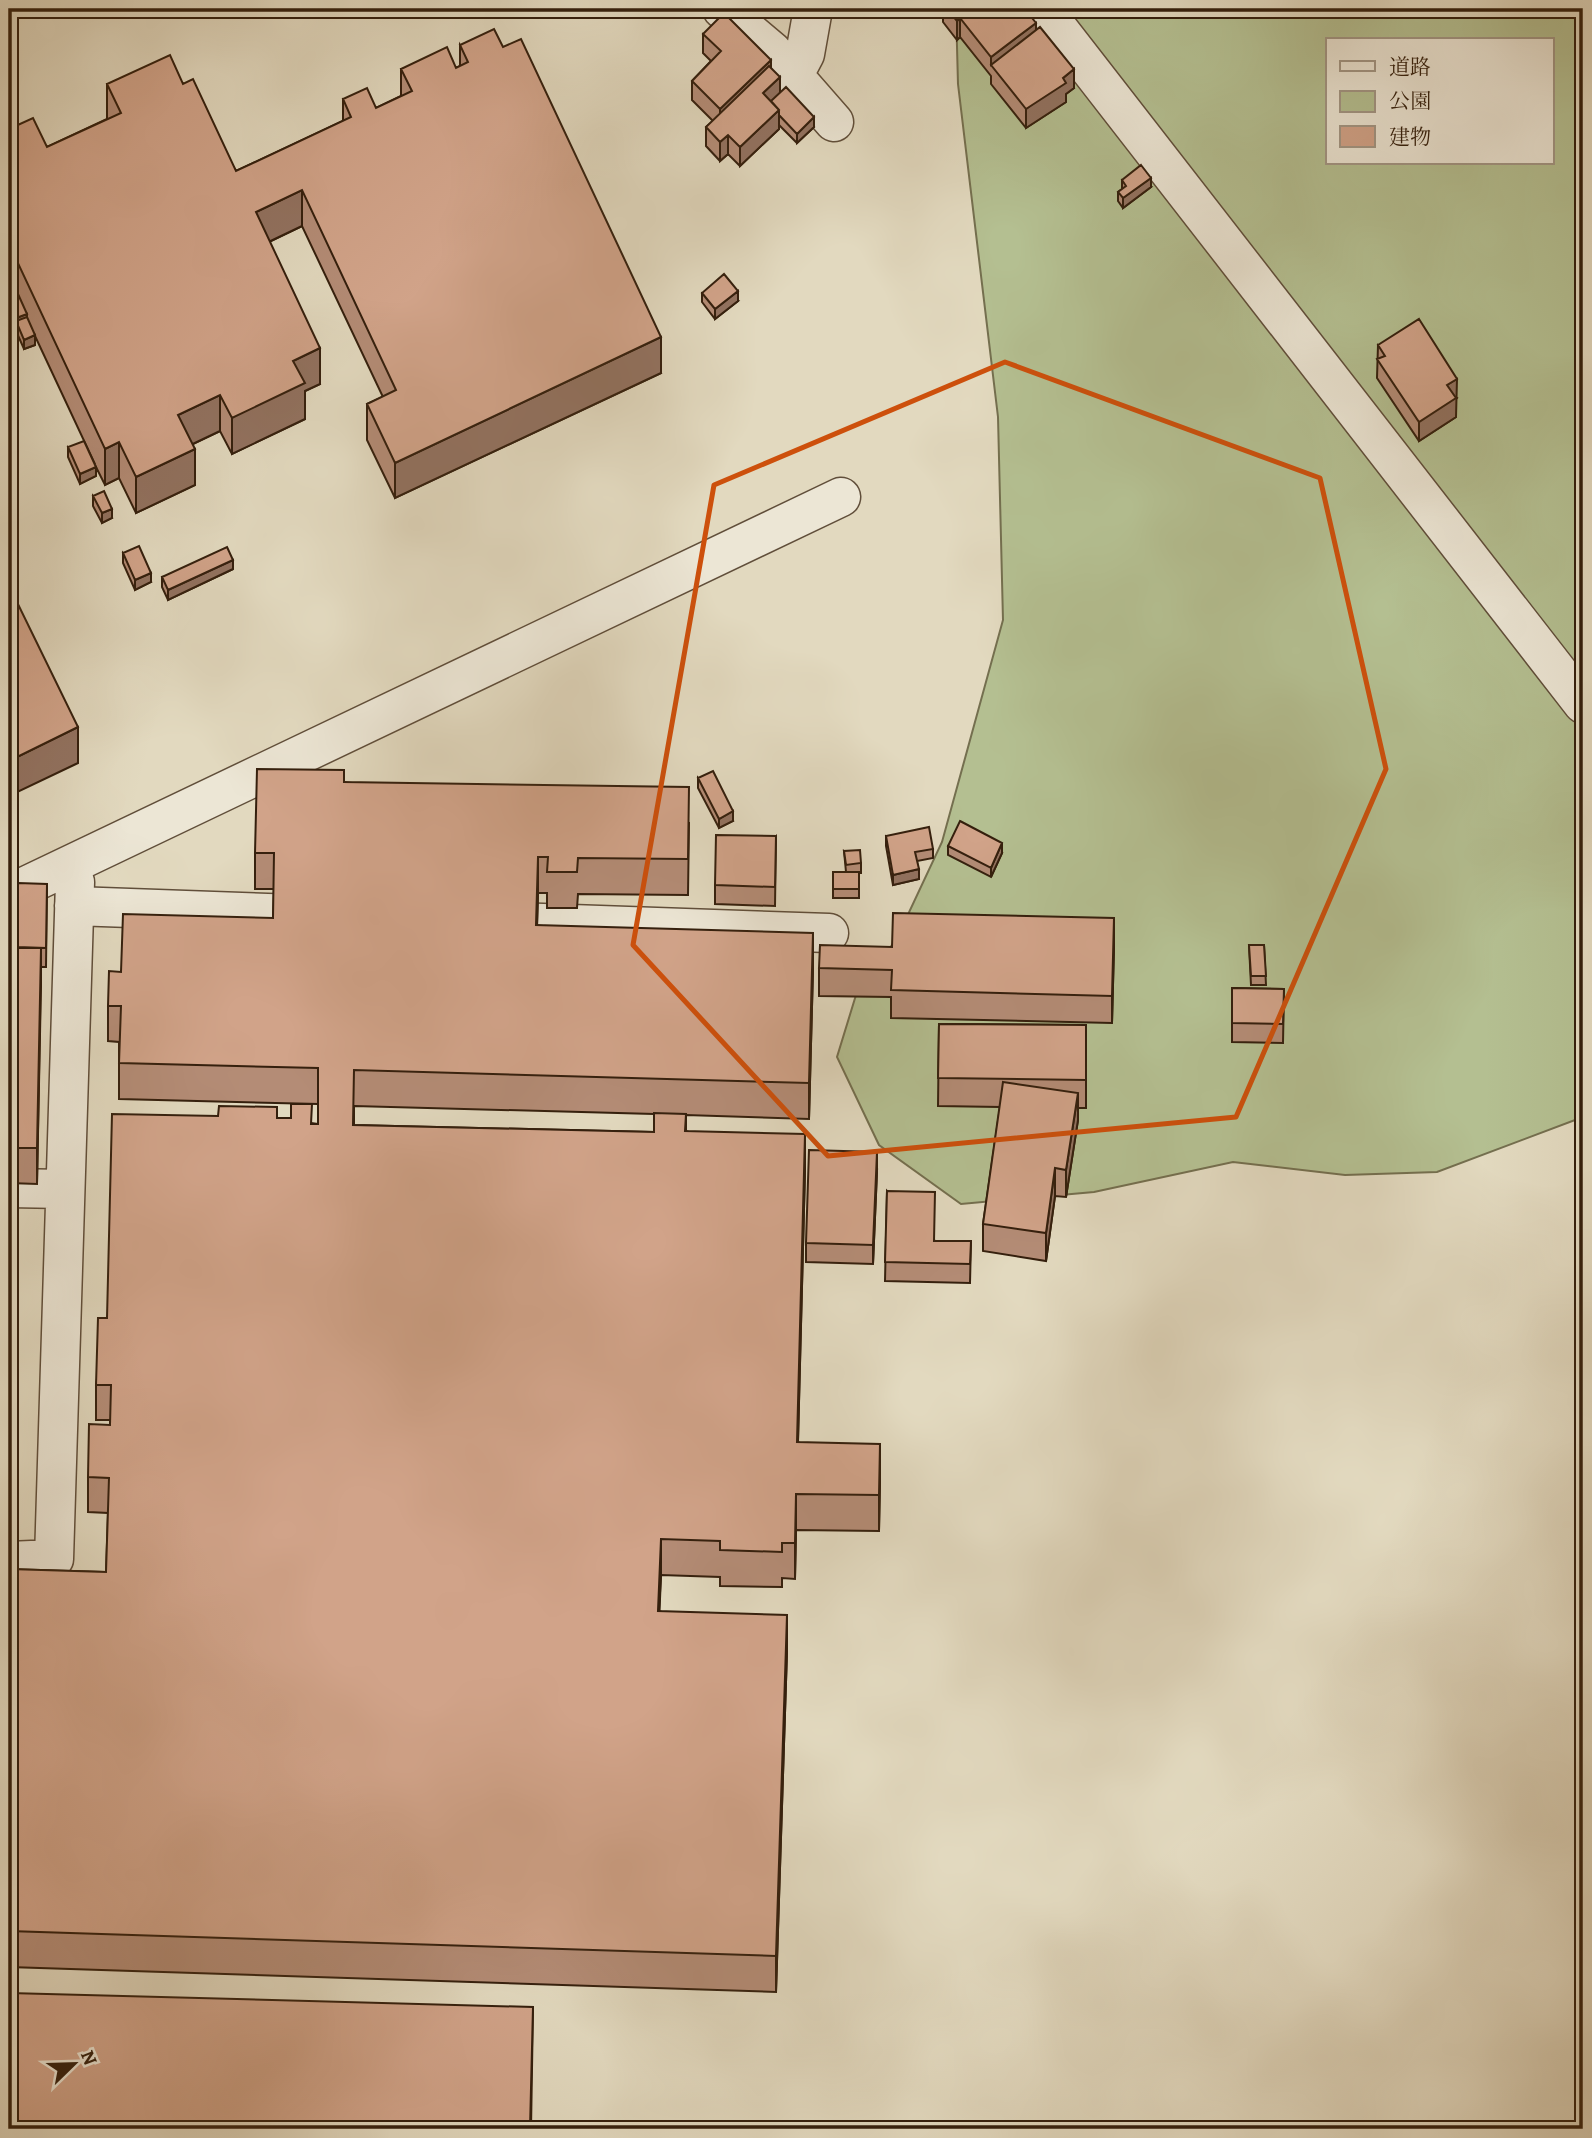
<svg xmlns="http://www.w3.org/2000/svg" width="1592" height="2138" font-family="Alegreya,'Noto Serif JP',serif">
<rect width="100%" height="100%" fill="#e2d9bf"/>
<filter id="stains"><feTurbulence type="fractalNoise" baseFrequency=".00286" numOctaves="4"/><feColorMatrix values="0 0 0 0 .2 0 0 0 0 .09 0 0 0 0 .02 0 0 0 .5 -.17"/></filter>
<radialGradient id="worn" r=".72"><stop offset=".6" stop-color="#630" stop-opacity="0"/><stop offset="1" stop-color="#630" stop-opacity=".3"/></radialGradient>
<path fill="#b4bf91" stroke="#746f4f" stroke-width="2" fill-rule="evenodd" d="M956 9H1583V1117L1437 1172 1345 1175 1233 1162 1094 1192 961 1204 879 1145 837 1057 856 995 897 938 942 842 1003 620 998 417 958 84ZM1328 40H1552V163H1328Z"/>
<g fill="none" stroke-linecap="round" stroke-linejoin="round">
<defs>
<path id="minor" d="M722 9 772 51 834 122
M1043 9 1583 704
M794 75 805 54 813 9
M9 894 841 497
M74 906 324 915
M486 921 829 933
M9 1188 64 1189
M9 1561 54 1559 75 882"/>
</defs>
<use href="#minor" stroke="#604e3a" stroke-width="41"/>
<use href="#minor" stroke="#ece6d5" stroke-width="38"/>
</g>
<path fill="#b48c76" stroke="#341f0d" stroke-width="2" fill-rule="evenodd" d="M943 9H1025L1036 30 1074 88 1066 94V102L1026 128 991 84V76L960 37 957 40 943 22Z
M703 34 771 68 780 92 814 127 797 143 779 125V129L740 166 728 154 720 161 706 146V127L713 121 692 100V81L711 61 703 53Z
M460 45 661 373 395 498 367 440V404L383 397 302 226 269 242 320 384 305 391V419L232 454 220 431 193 444 195 485 136 513 119 478 105 485 96 467V476L80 484 68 457V447L94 462 35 336V345L24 349 16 331V328L11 330 9 324V129L47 147 107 119V84H183L236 171 343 121V99L376 108 401 96V69L456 68 460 66Z
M1122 180 1151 187 1123 208 1118 201V192L1122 189Z
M702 293 738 301 715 319 702 302Z
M1378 345 1457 398 1456 399V417L1419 441 1377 378Z
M93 496 112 518 102 523 93 506Z
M123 553 151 582 135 590 123 563Z
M233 569 168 600 162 587V577Z
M698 778 733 821 719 828 698 788Z
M344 782 689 823 688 895 578 894 577 908H547V893H538L537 925 813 969 809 1119 686 1115V1131L805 1170 798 1442 880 1480 879 1531 796 1530 795 1579 782 1578V1587L720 1586V1577L661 1575 659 1611 787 1651 776 1992 9 1967V1569L106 1572 108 1513 88 1512V1477L110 1425V1420H96V1385L107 1318 277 1118 318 1124V1104L119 1099V1042L108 1041V1006L121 972 273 918 274 889H255V853ZM354 1106 654 1114V1132L354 1125Z
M776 836 775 906 715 904V885Z
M886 836 933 849V858L917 861 919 879 893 885 886 846Z
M948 846 1002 853 991 877 948 855Z
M844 851 861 863V873H859V898H833V872H846Z
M47 884 46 967H41L37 1184 9 1183V948H17Z
M1249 945H1264L1266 985H1251Z
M1114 946 1112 1023 891 1018V997L819 996V968L892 947Z
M1232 988 1284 989 1283 1043 1232 1042Z
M939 1024 1086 1025V1108H1078V1120L1066 1197 1055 1196 1046 1261 983 1251V1224L1000 1107 938 1106Z
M877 1171 873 1264 806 1262V1243Z
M887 1191 935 1241H971L970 1283 885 1281Z"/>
<path fill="#927260" stroke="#341f0d" stroke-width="2" d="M960 18V37L957 40V21Z
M1036 23V42L991 65V57Z
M771 60V78L720 128V109Z
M1074 69V88L1066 94V102L1026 128V109Z
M780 77V96L770 106 763 93Z
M779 110V129L740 166V147Z
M814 117V127L797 143V134Z
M728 135V154L720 161V142Z
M1151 178V187L1123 208V198Z
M302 190V226L256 248V212Z
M738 291V301L715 319V309Z
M27 314V323L16 321V328L11 330V320Z
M35 335V345L24 349V340Z
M661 337V373L395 498V463Z
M320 348V384L305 391V419L232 454V418L293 361Z
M1457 379 1456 417 1419 441V422L1447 385Z
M220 395V431L178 451V415Z
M119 442V478L105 485V449Z
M195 449V485L136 513V477Z
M96 467V476L80 484V474Z
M112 509V518L102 523V513Z
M233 560V569L168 600V590Z
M151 573V582L135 590V580Z
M78 727V763L9 796V761Z
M733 811V821L719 828V819Z
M1002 843V853L991 877V868Z
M538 857V893L536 961V925Z
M919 869V879L893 885V875Z
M1114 918V946L1112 1023V996Z
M813 933V969L809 1119V1083Z
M41 948V984L37 1184V1148Z
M1078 1093V1120L1066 1197V1170Z
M805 1134V1170L797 1478V1442Z
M877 1152V1171L873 1264V1245Z
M1055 1168V1196L1046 1261V1233Z
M880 1444V1480L879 1531V1495Z
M796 1494V1530L795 1579V1543Z
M661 1539V1575L658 1647V1611Z
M787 1615V1651L776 1992V1956Z
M533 2007 531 2129H530Z"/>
<path fill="#d1a389" stroke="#341f0d" stroke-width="2" d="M947 9H1025L1036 23 991 57 960 18 957 21Z
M724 13 771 60 720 109 692 81 721 51 703 34Z
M1040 27 1074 69 1063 78 1066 83 1026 109 991 65Z
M494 29 503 47 521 39 661 337 395 463 367 404 396 390 302 190 256 212 320 348 293 361 305 383 232 418 220 395 178 415 195 449 136 477 119 442 105 449 9 244V129L33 118 47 147 121 113 107 84 170 55 183 84 193 79 236 171 351 117 343 99 367 88 376 108 412 91 401 69 447 47 456 68 468 62 460 45Z
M769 66 780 77 763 93 779 110 740 147 728 135 720 142 706 127Z
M786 87 814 117 797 134 779 115V110L771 101Z
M1141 165 1151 178 1123 198 1118 192 1126 186 1122 180Z
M9 274 27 314 11 320 9 314Z
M724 274 738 291 715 309 702 293Z
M27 317 35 335 24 340 16 321Z
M1419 319 1457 379 1447 385 1456 398 1419 422 1377 359 1385 356 1378 345Z
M84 441 96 467 80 474 68 447Z
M104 491 112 509 102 513 93 496Z
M139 546 151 573 135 580 123 553Z
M227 547 233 560 168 590 162 577Z
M14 596 78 727 9 761V599Z
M257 769 344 770V782L689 787 688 859 578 858 577 872H547L548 857H538L536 925 813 933 809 1083 354 1070 353 1125 654 1132V1113L686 1114 685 1131 805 1134 797 1442 880 1444 879 1495 796 1494 795 1543H782V1552L720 1550V1541L661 1539 658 1611 787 1615 776 1956 9 1931V1569L106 1572 109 1478 88 1477 89 1424 110 1425 111 1385H96L98 1318H107L112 1114 218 1116 219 1106 277 1107V1118H291V1104H312L311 1124H318V1068L119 1063 121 1006H108L109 971 121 972 123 914 273 918 274 853H255Z
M713 771 733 811 719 819 698 778Z
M960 821 1002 843 991 868 948 846Z
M929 827 933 849 915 852 919 869 893 875 886 836Z
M716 835 776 836 775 887 715 885Z
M860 850 861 863 846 865 844 851Z
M833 872H859V889H833Z
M18 883 47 884 46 948 17 947Z
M893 913 1114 918 1112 996 891 990 892 970 819 968 820 945 892 947Z
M1249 945H1264L1266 976H1251Z
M9 948H41L37 1148H9Z
M1232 988 1284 989 1283 1024 1232 1023Z
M939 1024 1086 1025V1080L938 1078Z
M1003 1082 1078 1093 1066 1170 1055 1168 1046 1233 983 1224Z
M809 1150 877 1152 873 1245 806 1243Z
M887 1191 935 1192 934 1241H971L970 1264 885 1262Z
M9 1993 533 2007 530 2129H9Z"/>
<path fill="none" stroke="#cd500c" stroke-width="5" stroke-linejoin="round" d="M1005 362 1320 478 1386 769 1236 1117 828 1156 633 945 714 485Z"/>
<rect width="1592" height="2138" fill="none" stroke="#e2d9bf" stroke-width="35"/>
<rect x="10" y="10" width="1571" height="2117" fill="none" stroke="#341f0d" stroke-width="3.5"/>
<rect x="18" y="18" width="1557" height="2103" fill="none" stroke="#341f0d" stroke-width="2"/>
<rect x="1326" y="38" width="228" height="126" fill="#ece6d5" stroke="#a29685" stroke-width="2"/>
<rect x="1340" y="61" width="35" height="10" fill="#ece6d5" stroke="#a29685" stroke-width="2"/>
<text x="1389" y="74" font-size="21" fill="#341f0d">道路</text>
<rect x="1340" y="91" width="35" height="21" fill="#b4bf91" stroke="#a29685" stroke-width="2"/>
<text x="1389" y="108" font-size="21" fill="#341f0d">公園</text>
<rect x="1340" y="126" width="35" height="21" fill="#d1a389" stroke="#a29685" stroke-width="2"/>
<text x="1389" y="144" font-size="21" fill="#341f0d">建物</text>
<g transform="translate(74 2064) rotate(67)" stroke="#ece6d5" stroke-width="5" paint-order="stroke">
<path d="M0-5L12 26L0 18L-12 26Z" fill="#341f0d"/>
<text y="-10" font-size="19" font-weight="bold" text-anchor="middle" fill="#341f0d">N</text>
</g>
<rect width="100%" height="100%" filter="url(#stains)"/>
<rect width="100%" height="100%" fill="url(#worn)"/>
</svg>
